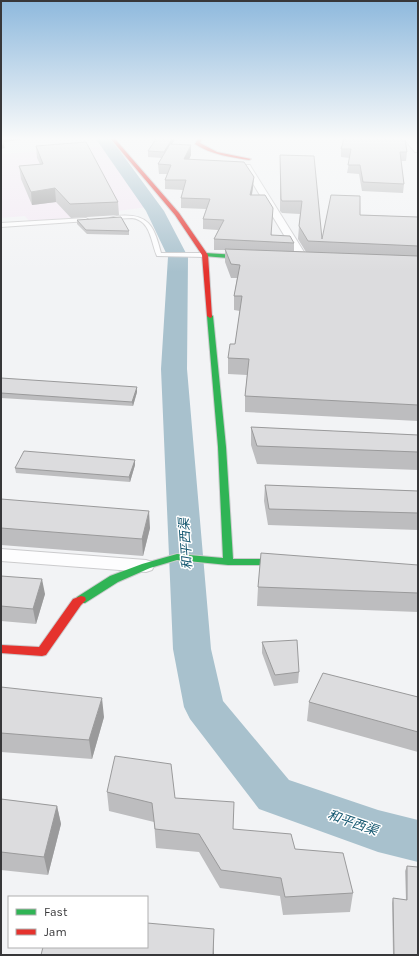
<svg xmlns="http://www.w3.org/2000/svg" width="419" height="956" font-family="Karla,'Noto Sans SC',sans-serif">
<rect width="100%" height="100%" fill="#f2f3f5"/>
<path fill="#f3e9f4" d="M103 147 147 207 31 223 25 216 1 218V154Z"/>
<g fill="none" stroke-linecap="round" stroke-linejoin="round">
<path fill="#a8c1cd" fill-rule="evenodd" d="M96 139H111L164 211 188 257 187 369 211 649 223 701 289 780 378 810 418 820V862L378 852 259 809 190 719 184 707 173 649 161 369 168 257 146 211Z"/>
<defs>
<path id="lane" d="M117 216C149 213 154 226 161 253H205L208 255 205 257 157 256C151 243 151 220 132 218 125 218 118 219 112 219L110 218Z
M86 218 89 220 88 221 1 227V223Z"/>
<path id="street" d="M404 139H412L418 145V152H415Z
M244 165H250L251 167 309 260 308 262H300L299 260 243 167Z
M1 549 146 560 152 562 154 566 152 570 146 572 1 561Z"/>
<path id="fast" d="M205 253 254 256 257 258 254 260 203 256V254Z
M210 314 213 316 226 447 233 559H287L291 560 292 562 291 564 287 565H228L177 560 150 568 118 582 85 603H77L76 600 77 597 110 576 142 564 177 554 223 558 218 447 207 316Z"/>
<path id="jam" d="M111 139H115L179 213 208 255 212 317 210 318 207 316 202 255 175 215Z
M198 139H202L200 143 217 152 251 159 249 160C230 157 212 155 195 144Z
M81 596 85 597 86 600 81 605 46 655 42 656 1 653V645L39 647 73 599Z"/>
</defs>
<use href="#lane" stroke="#cbcbcd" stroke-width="2"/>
<use href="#street" stroke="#cbcbcd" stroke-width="2"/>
<use href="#fast" stroke="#cbcbcd" stroke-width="2"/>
<use href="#jam" stroke="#cbcbcd" stroke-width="2"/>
<use href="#lane" fill="#fdfdfe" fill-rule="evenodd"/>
<use href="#street" fill="#fdfdfe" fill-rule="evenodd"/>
<use href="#fast" fill="#30b455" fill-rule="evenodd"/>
<use href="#jam" fill="#e5322d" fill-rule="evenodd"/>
</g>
<path fill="#bdbdbf" d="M156 139H175L172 144 191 155 189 159 253 187 252 195 272 235 294 243V251L306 252 298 239 299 226 300 214 282 213 280 211V155L322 239 360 215 418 217V421L245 412V396L247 375 228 374V358L235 344 240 311 234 310V296L237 278H231L225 262V250H214V239L218 230 203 229V219L206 209 181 208V198L183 190 165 189V180L167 174H159L158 164 162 158 148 157V151Z
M36 146 118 202 119 215 71 218 56 202 32 205 21 179 19 166 40 164 37 158Z
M341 149 407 152 406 161H401L404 184 403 193 362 191 359 174 347 173 350 158 341 157Z
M77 220 129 231V235L87 234 77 224Z
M1 378 137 392 133 406 1 398Z
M251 427 418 435V470L257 464 251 445Z
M135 460V465L130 482 16 473 15 468Z
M265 485 418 491V530L268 525 264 501Z
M1 499 150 528 143 556 1 545Z
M418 565V612L257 606 258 587Z
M1 576 45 594 36 624 1 621Z
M262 642 299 672 298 683 274 686 262 653Z
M1 687 104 717 92 759 1 752Z
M418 697V752L307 721 309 702Z
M107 792 175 798 233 829 295 849 353 893 350 912 283 915 280 896 220 888 199 852 156 848 154 822 109 811Z
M1 799 57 806 61 824 48 875 1 870Z
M407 866 418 955H393L392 903 393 898 406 900 405 871Z"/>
<path fill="#9a9a9b" d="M3 139H27L4 142Z
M172 139H175L164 158V152Z
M1 145H4L5 148 1 149Z
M191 145V155L185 168 184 159Z
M254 177 253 187 250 205V195Z
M55 188 56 202 32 205 31 192Z
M137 387V392L133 406 132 402Z
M135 460V465L130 482 129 477Z
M149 511 150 528 143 556 142 539Z
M42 579 45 594 36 624 33 609Z
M102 698 104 717 92 759 89 740Z
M57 806 61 824 48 875 44 857Z
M214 929V955H213Z"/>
<path fill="#dcdcde" stroke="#9a9a9b" d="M1 139H5H3L4 145H1Z
M156 139H172L164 152 148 151Z
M344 139H405L407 152H400L404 184 363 182 360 165H348L351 149H341Z
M86 142 118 202 70 204 55 188 31 192 19 166 43 164 36 146Z
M170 144 191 145 184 159 244 162 254 177 250 195H265L273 208 271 235 290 236 294 243 214 239 224 220 203 219 210 199 181 198 186 180H165L171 165 158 164Z
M280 155 314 156 322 239 331 195 360 196V215L418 217V246L308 241 299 226 302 201H282L281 199Z
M121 217 129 231 86 230 77 220Z
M225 249 418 256V405L245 396 249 359 228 358 230 344H235L242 296H234L240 265 231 264Z
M1 378 137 387 132 402 1 393Z
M251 427 418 435V452L257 446Z
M24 451 135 460 129 477 15 468Z
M265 485 418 491V513L269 509Z
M1 499 149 511 142 539 1 528Z
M261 553 418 565V593L258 587Z
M1 576 42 579 33 609 1 606Z
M297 640 299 672 275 675 262 642Z
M323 673 418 697V732L309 702Z
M1 687 102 698 89 740 1 733Z
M115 756 171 764 175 798 234 802 233 829 291 834 295 849 343 853 353 893 285 897 281 878 221 870 199 834 155 829 152 803 107 792Z
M1 799 57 806 44 857 1 852Z
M407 866 418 867V955H394L393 898 407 900Z
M147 923 214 929 213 955H41L43 947H147Z"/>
<linearGradient id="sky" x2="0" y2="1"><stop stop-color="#8eb9dd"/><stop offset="0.51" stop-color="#f9fafa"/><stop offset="1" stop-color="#f9fafa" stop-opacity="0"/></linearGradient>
<rect width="419" height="272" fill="url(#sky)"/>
<g text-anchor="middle" stroke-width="3" stroke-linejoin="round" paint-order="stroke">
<g font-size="13" font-style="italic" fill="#175971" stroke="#fff">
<text transform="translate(185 544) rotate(-94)" y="5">和平西渠</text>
<text transform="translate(353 822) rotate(19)" y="5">和平西渠</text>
</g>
</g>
<rect width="419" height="956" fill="none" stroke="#373739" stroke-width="4"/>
<rect x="8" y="896" width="140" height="52" fill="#ffffff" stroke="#afafb0"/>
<rect x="16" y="909" width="20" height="6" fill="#30b455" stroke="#afafb0"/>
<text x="44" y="916" font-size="12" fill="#373739">Fast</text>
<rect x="16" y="929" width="20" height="6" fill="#e5322d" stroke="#afafb0"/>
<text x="44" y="936" font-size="12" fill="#373739">Jam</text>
</svg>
